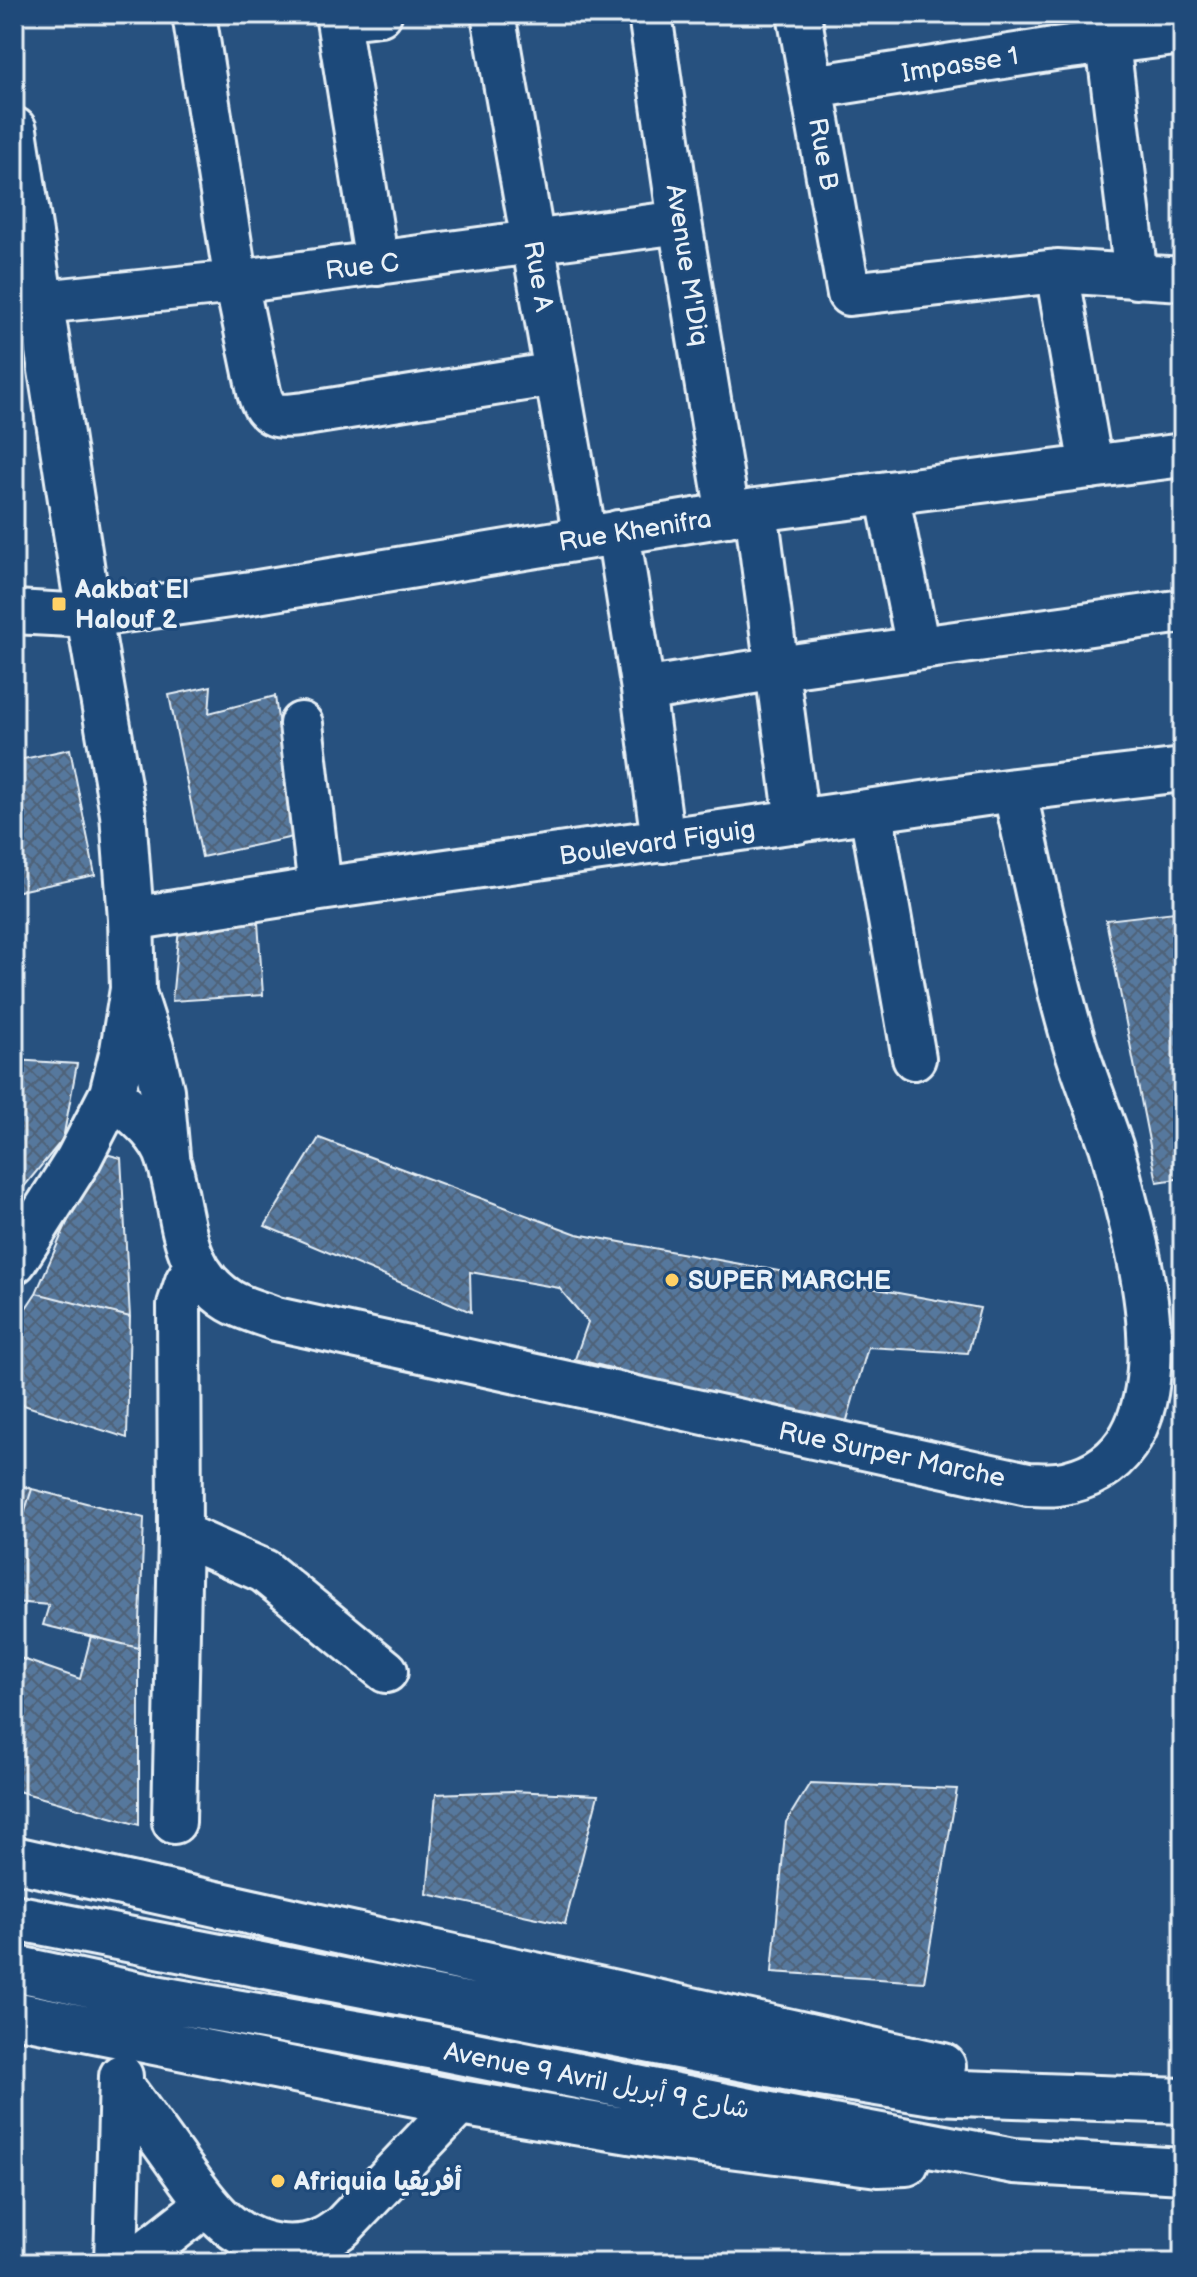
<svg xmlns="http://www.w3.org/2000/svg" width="1197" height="2277" font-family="'Balsamiq Sans','Playpen Sans Arabic',sans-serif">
<defs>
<pattern id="building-cross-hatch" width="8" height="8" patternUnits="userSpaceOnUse" patternTransform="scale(2)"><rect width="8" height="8" fill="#57789d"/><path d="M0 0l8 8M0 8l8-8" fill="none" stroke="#4f6278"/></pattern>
</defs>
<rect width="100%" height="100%" fill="#27517f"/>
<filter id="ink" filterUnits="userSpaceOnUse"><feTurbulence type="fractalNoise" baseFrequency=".0125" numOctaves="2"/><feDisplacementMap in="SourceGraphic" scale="16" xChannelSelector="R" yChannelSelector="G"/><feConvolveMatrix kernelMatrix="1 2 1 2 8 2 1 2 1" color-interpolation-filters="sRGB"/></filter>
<g filter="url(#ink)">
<path fill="url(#building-cross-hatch)" stroke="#e8f1f8" stroke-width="2" d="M211 686 209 713 275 696 293 837 202 857 169 695Z
M70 749 95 875 14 892V761Z
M1183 911V1178L1157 1182 1106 920Z
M258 922 263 995 172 1001 179 928Z
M14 1060 77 1064 63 1139 14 1199Z
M319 1138 577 1234 980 1308 968 1353 868 1347 845 1427 575 1359 588 1322 559 1288 470 1272 471 1312 265 1226Z
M98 1152 121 1158 130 1317 36 1293Z
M36 1293 130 1317 127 1438 14 1402V1326Z
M14 1483 32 1489 14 1544Z
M32 1489 144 1518 139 1648 43 1625 49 1605 14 1602V1544Z
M91 1636 139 1648V1825L14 1790V1656L80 1679Z
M810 1783 957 1789 924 1982 772 1972 786 1822Z
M512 1791 598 1795 565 1924 427 1894 436 1794Z"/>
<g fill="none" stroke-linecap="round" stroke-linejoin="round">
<defs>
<path id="minor" d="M194 14 236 282 259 392C266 420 281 417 305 414L556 374
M337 14 377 264
M493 14 585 538
M650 14 680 222 728 515
M799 14 849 294 1057 271 1183 279
M338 19 380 14
M1108 43 1136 277
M813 87 1054 49 1183 33
M1057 271 1091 467
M42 302 236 282 680 222
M887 493 918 648
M756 510 797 822
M618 532 643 690
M14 612 89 616 251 593 756 510 1183 455
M301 724 320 889
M871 811 914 1058
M663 841 643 690 778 668 1183 611
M131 919 320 889 1014 790 1183 770
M133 989 152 1048 162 1090 168 1156
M112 1094C133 1113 160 1132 168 1159 185 1211 177 1268 230 1301 243 1309 261 1313 276 1319L1028 1484C1037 1484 1048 1485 1058 1484 1187 1464 1149 1290 1126 1204 1121 1185 1117 1165 1111 1146 1098 1108 1082 1071 1071 1032 1048 952 1033 870 1014 790
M180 1534 264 1571 386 1671
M174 1822 180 1534 179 1305 187 1281 196 1267
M121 2085C141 2112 160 2138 179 2165 207 2203 228 2240 280 2246 293 2247 309 2246 321 2240 329 2237 336 2231 342 2227L460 2103
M116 2263 121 2076
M132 2263 207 2204"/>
<path id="major" d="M14 130 89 616 123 814 131 919 133 989 123 1050 112 1094 78 1160 14 1261"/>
<path id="highway" d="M14 1859 943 2066
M14 1917 821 2074 933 2092 1183 2101
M14 1968 149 1997 435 2047 780 2117 1014 2161 1183 2171
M14 2014 460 2103 666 2137 878 2164 906 2163"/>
</defs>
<use href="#minor" stroke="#e8f1f8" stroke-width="48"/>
<use href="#major" stroke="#e8f1f8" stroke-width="50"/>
<use href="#highway" stroke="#e8f1f8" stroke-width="50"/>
<use href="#minor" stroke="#1f4a7a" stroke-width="42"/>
<use href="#major" stroke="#1f4a7a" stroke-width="44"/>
<use href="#highway" stroke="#1f4a7a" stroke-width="44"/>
</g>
</g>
<g fill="#ffd166" stroke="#1f4a7a" stroke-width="3">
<rect x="51" y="596" width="16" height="16" rx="4"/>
<circle cx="672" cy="1280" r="8"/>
<circle cx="278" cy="2181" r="8"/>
</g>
<g text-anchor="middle" stroke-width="6" stroke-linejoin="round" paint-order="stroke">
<g font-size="26" fill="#e8f1f8" stroke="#1f4a7a">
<text transform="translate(960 64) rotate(-9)" y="9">Impasse 1</text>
<text transform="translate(824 154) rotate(80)" y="9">Rue B</text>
<text transform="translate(688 265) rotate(81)" y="9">Avenue M'Diq</text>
<text transform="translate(362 266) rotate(-7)" y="9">Rue C</text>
<text transform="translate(539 276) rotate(80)" y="9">Rue A</text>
<text transform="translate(635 530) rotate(-9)" y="9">Rue Khenifra</text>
<text transform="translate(657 842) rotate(-8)" y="9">Boulevard Figuig</text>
<text transform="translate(892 1454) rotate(12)" y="9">Rue Surper Marche</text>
<text transform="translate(597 2080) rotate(11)" y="9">Avenue 9 Avril شارع 9 أبريل</text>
</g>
<g font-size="26" font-weight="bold" fill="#e8f1f8" stroke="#1f4a7a" text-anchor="start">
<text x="75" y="598">Aakbat El<tspan x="75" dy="30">Halouf 2</tspan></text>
<text x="688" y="1289">SUPER MARCHE</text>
<text x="294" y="2190">Afriquia أفريقيا</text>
</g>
</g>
<rect width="1197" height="2277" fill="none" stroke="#1f4a7a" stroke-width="48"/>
<rect x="24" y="24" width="1149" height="2229" fill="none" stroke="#e8f1f8" stroke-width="3" filter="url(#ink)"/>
</svg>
